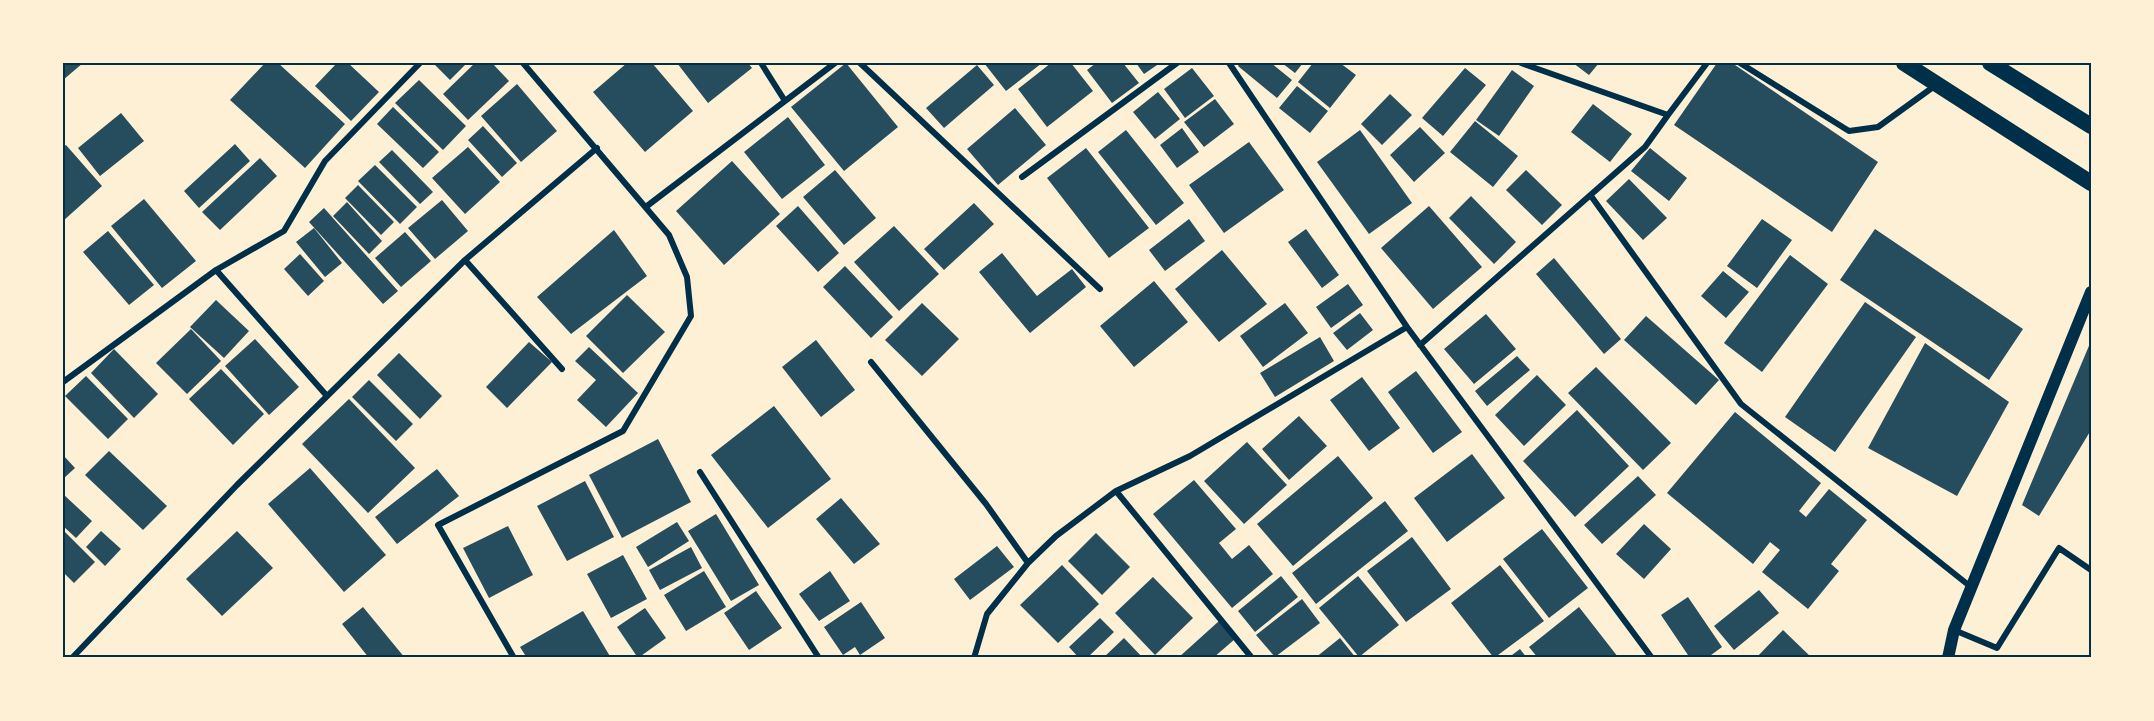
<svg xmlns="http://www.w3.org/2000/svg" width="2154" height="721" font-family="Signika,sans-serif">
<rect width="100%" height="100%" fill="#fdf0d5"/>
<path fill="#264d5e" d="M63 63H83L63 80Z
M265 63H278L345 124 305 168 230 100Z
M337 63H348L379 92 351 121 315 86Z
M433 63H467L450 80Z
M475 63H492L509 81 468 120 443 94Z
M627 63H652L693 111 645 152 593 92Z
M677 63H748L752 68 708 103Z
M846 63 898 127 844 171 791 107Z
M984 63H1042L1006 91Z
M1051 63H1071L1093 91 1047 127 1018 89Z
M1096 63H1123L1139 83 1112 103 1087 70Z
M1136 63H1160L1144 74Z
M1240 63H1271L1292 80 1277 98 1238 66Z
M1282 63H1303L1295 73Z
M1313 63H1340L1356 75 1330 108 1298 82Z
M1573 63H1599L1589 75Z
M1717 63H1732L1878 162 1832 232 1674 125Z
M977 65 994 85 944 128 926 108Z
M1192 68 1214 96 1185 118 1164 89Z
M1465 68 1486 85 1443 136 1422 118Z
M1512 70 1534 86 1499 136 1476 120Z
M419 80 466 126 443 150 395 103Z
M517 84 557 131 521 162 481 116Z
M1297 86 1328 111 1310 133 1279 108Z
M1158 92 1180 119 1155 139 1133 112Z
M1390 94 1412 115 1382 145 1361 124Z
M1215 99 1234 124 1204 147 1184 122Z
M1593 104 1632 134 1610 162 1571 132Z
M393 107 439 152 423 168 377 124Z
M1015 108 1046 145 998 185 967 149Z
M121 113 144 141 100 176 78 148Z
M788 117 825 165 782 199 744 152Z
M1475 121 1518 156 1493 187 1450 152Z
M483 126 517 163 502 177 468 140Z
M1420 127 1445 153 1414 182 1390 155Z
M1182 128 1199 152 1177 168 1160 145Z
M1126 130 1184 203 1156 225 1098 152Z
M1360 130 1412 203 1369 234 1317 162Z
M1249 142 1284 190 1224 233 1189 185Z
M235 144 250 161 199 208 184 191Z
M66 145 102 186 63 221V147Z
M468 147 500 182 465 214 432 178Z
M1086 148 1149 228 1109 258 1047 178Z
M1650 148 1687 178 1669 201 1631 171Z
M392 150 433 192 420 204 379 162Z
M260 158 277 176 220 230 202 212Z
M732 161 780 214 724 265 676 211Z
M375 165 417 207 400 224 358 181Z
M835 170 876 218 844 245 803 197Z
M1526 170 1562 205 1542 225 1506 190Z
M1629 179 1667 218 1643 240 1606 201Z
M358 185 394 222 381 235 345 198Z
M1471 196 1516 242 1494 264 1449 218Z
M144 199 196 261 162 288 111 226Z
M442 200 468 231 435 259 408 228Z
M347 202 382 241 369 254 333 216Z
M974 203 994 224 944 270 924 249Z
M798 206 839 253 818 272 776 226Z
M1429 206 1482 267 1433 309 1381 248Z
M324 208 398 291 383 304 309 222Z
M1189 219 1205 241 1165 271 1149 250Z
M1762 219 1792 240 1757 288 1727 266Z
M894 226 939 274 899 311 854 262Z
M314 228 342 263 325 277 296 242Z
M1306 229 1339 275 1322 288 1288 242Z
M1875 229 2023 329 1989 380 1840 280Z
M614 230 647 276 571 334 537 297Z
M108 231 154 285 129 305 83 252Z
M405 232 431 261 401 287 375 258Z
M1222 250 1267 304 1219 342 1175 289Z
M1002 253 1037 296 1072 269 1086 287 1030 333 979 272Z
M300 254 324 281 308 296 284 269Z
M1790 255 1828 284 1762 372 1724 343Z
M1554 258 1621 339 1604 354 1536 274Z
M845 266 893 317 871 338 823 287Z
M1723 271 1749 292 1726 318 1701 296Z
M1154 281 1188 322 1134 367 1100 326Z
M1348 284 1363 305 1331 328 1316 307Z
M627 295 665 332 623 373 586 336Z
M216 300 249 331 224 358 190 327Z
M1865 302 1916 337 1835 452 1785 417Z
M922 303 959 339 922 376 885 340Z
M1285 303 1308 333 1263 367 1240 336Z
M1360 313 1373 330 1347 350 1333 333Z
M1486 314 1516 349 1474 384 1444 349Z
M1646 316 1719 380 1696 405 1624 340Z
M191 329 221 361 187 394 156 363Z
M1320 337 1334 361 1275 397 1260 373Z
M255 339 299 387 269 415 225 366Z
M816 340 855 390 821 417 782 367Z
M2091 341V430L2039 516 2022 505Z
M529 342 552 362 507 408 486 387Z
M1925 343 2009 402 1957 496 1868 448Z
M589 347 638 393 606 427 577 400 596 380 575 361Z
M114 349 158 394 134 418 91 373Z
M399 353 442 396 420 419 377 375Z
M1517 356 1530 370 1487 406 1475 391Z
M1596 367 1671 443 1643 470 1568 393Z
M221 369 264 414 233 445 189 399Z
M1416 371 1462 432 1433 453 1388 392Z
M1537 375 1566 405 1524 446 1495 415Z
M86 376 128 419 108 439 65 396Z
M1362 377 1400 428 1369 451 1330 400Z
M369 380 413 424 396 441 352 397Z
M349 399 415 468 368 513 302 444Z
M774 406 831 479 768 528 711 455Z
M1577 410 1629 466 1575 517 1523 461Z
M1735 412 1821 483 1799 511 1806 517 1829 489 1867 520 1831 564 1839 571 1808 609 1762 572 1780 550 1770 542 1753 564 1667 493Z
M1299 416 1327 446 1289 480 1262 449Z
M658 439 691 502 622 538 589 475Z
M1247 442 1287 485 1244 524 1204 481Z
M109 451 167 506 143 530 85 475Z
M1472 454 1505 498 1447 542 1414 498Z
M63 455 75 468 63 479Z
M1338 456 1373 498 1293 566 1257 524Z
M310 468 386 555 344 592 268 504Z
M437 469 459 496 397 544 375 517Z
M1638 476 1656 495 1602 544 1584 525Z
M1194 480 1236 529 1219 543 1232 559 1249 545 1273 574 1232 608 1153 514Z
M585 481 614 537 567 561 537 506Z
M63 494 92 521 76 538 63 526Z
M841 498 880 544 854 564 816 519Z
M1385 501 1408 531 1316 604 1292 573Z
M716 514 759 585 731 601 688 531Z
M677 522 689 541 648 567 636 547Z
M1644 524 1671 549 1644 579 1616 554Z
M508 526 533 575 489 598 463 548Z
M1542 529 1588 588 1549 618 1503 559Z
M63 530 95 562 74 583 63 572Z
M101 531 121 549 105 566 86 547Z
M237 531 273 568 222 616 186 579Z
M1096 533 1130 567 1102 595 1068 561Z
M1412 537 1451 589 1406 622 1367 571Z
M997 546 1014 567 970 600 954 579Z
M691 547 702 568 660 590 649 570Z
M623 555 647 599 611 618 587 574Z
M1062 565 1099 604 1058 643 1020 605Z
M1500 565 1544 621 1494 658 1451 603Z
M704 571 726 607 686 631 664 595Z
M830 571 850 601 819 621 799 594Z
M1281 576 1298 597 1255 632 1238 611Z
M1358 576 1399 625 1359 657 1319 608Z
M1153 577 1193 618 1155 655 1115 613Z
M1759 590 1779 613 1734 650 1714 626Z
M756 591 782 628 749 650 724 613Z
M1688 597 1722 647 1707 658H1690L1661 615Z
M1302 599 1320 623 1275 657 1256 635Z
M861 602 885 638 860 655 855 647 843 655 824 627Z
M363 607 405 658H369L342 624Z
M1579 607 1618 657 1538 658 1529 647Z
M645 608 666 638 638 658 617 627Z
M583 611 611 658H527L520 647Z
M1100 618 1114 632 1087 658H1079L1069 647Z
M1219 621 1235 639 1213 658H1178Z
M1783 630 1812 658H1756Z
M1124 638 1143 658H1103Z
M1340 638 1356 658H1315Z
M1520 649 1527 658H1508Z"/>
<g fill="none" stroke-linecap="round" stroke-linejoin="round">
<path stroke="#003049" stroke-width="6" d="M761 63 785 101
M860 63 1100 289
M1229 63 1407 327 1652 658
M1521 63 1668 115 1707 63
M1740 63 1849 131 1878 127 1936 85
M1022 177 1177 63
M1591 196 1741 404 1971 587
M647 206 835 63
M465 260 562 369
M216 270 327 396
M1420 345 1645 147 1668 115
M871 362 986 504 1028 563
M63 382 216 270 284 231 325 161 420 63
M700 472 819 658
M1116 491 1252 658
M1954 630 1997 648 2059 548 2091 570
M72 658 237 485 465 260 597 148
M514 658 438 525 623 431 691 316 687 277 669 235 523 63
M974 658 987 614 1028 563 1056 536 1116 491 1190 456 1407 327"/>
<path stroke="#003049" stroke-width="12" d="M1948 658 1954 630 2091 292"/>
<path stroke="#003049" stroke-width="16" d="M1904 63 2091 183
M1990 63 2091 126"/>
</g>
<rect width="2154" height="721" fill="none" stroke="#fdf0d5" stroke-width="129"/>
<rect x="64" y="64" width="2026" height="592" fill="none" stroke="#003049" stroke-width="2"/>
</svg>
